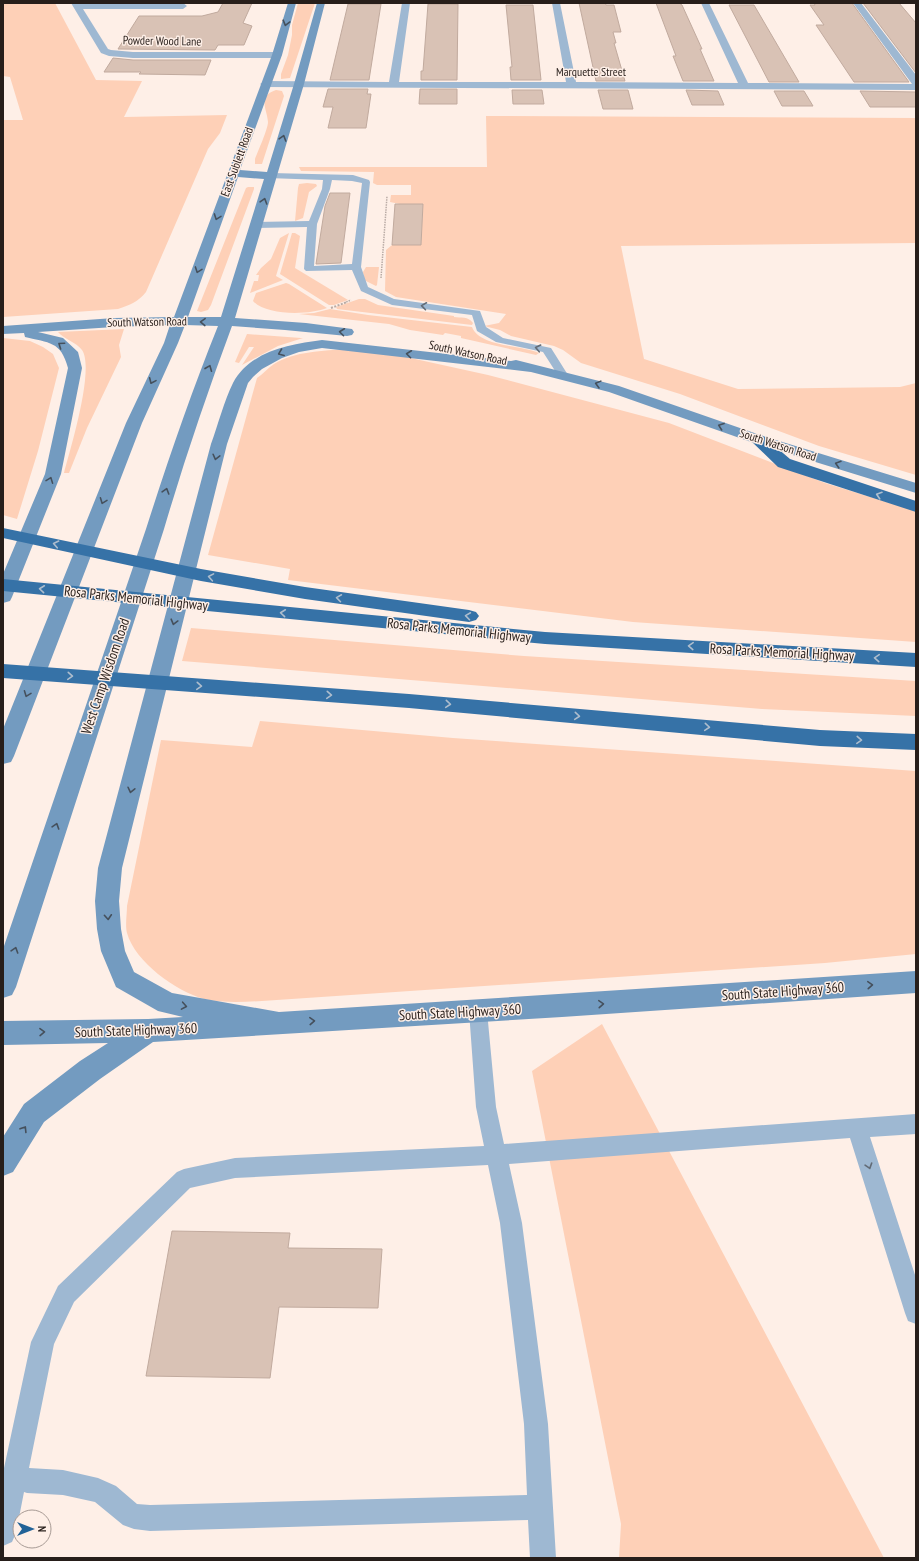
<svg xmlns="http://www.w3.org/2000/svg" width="919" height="1561" font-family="'PT Sans Narrow',sans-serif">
<rect width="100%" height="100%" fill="#feefe7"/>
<path fill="#fed0b7" d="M3 3H55L96 80 142 81 124 117 227 115 220 133 208 149 146 292C138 302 130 305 118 309L3 317V120H23L10 77 3 76Z
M298 3H315L290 78 281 79V74L288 55 292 35V25Z
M276 90 282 91 284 96 262 164H255V159C258 151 268 129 268 122 267 109 257 96 276 90Z
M486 116 916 118V243L621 246 644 359 738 389 900 387 916 383V475L819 446 680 394 581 363 563 350 554 346 511 336 500 330 484 326 499 323 506 314 396 297 385 291 386 250 392 245H421L423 204H400L390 202 391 195H411V185H377L373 183 374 172 301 171 299 167H487Z
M307 183 316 184 317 186 309 192 303 218 295 221 298 188 299 184Z
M248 187H254V189L211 305 208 310 201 312 197 311 246 188Z
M289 233 276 276 283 280 250 293 254 281H258L259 275H256L261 268 271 259 280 238Z
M292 233H295L300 236 295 268 348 300 334 305H329L280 274Z
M366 267H379L377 285 376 286 364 280 363 272Z
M286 283 289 284 327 308C310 315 266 316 253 301L256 293Z
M359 299H365L378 305 454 316V317C461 318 468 316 473 323L472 325 337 309 336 307Z
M330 309 368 315 472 327C480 347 521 345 539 353L536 355 461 338V336L445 333 443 335 410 330 389 324 299 314 314 313Z
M124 329 119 345 121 357 87 428 69 473H64C70 450 95 369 82 350 76 342 64 339 58 332Z
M247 334 301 338H303L278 346 242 365 254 347H249L239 363 235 362Z
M3 338 30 341 43 347 53 354 59 368 38 451 17 519 3 515Z
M347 349 406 357 488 375 669 423 825 483 916 511V642L633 622 288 580 290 569 208 555 257 378C263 374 268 368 274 364 295 351 323 351 347 349Z
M191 628 524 656 916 681V716L762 709 182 661Z
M260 721 453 738 916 771V954L825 963 262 1001C242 1002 223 1003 204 999 176 991 135 962 127 933 125 925 127 914 127 906L161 740 252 747Z
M602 1024 884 1558H619L621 1524 532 1071Z"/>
<path fill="#d9c2b5" stroke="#c1aa9e" d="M223 3H252L243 23 252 26 244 45H218L215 50 118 49 139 16H202L218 12Z
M579 3H605L606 5H614L621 32H613L616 43H614L625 81H596Z
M656 3H679L682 5 702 49H700L714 81H683L673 56H676Z
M814 3H852L909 82H854L816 25H824L810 5H815Z
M863 3H899L916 23V73Z
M348 4H381L369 80H330Z
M428 4H458L457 80H421V71H423Z
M506 5H533L541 80H511L510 67H512Z
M729 5H754L799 82H769Z
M113 58 133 60H211L205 75 139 74 141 72H104Z
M328 89H368L367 94H371L366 128H328L333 107H323Z
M420 89H457V104H419Z
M512 90H542L544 104H513Z
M598 90H628L633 109H603Z
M686 90 718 91 724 105H692Z
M774 91H804L813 106H782Z
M860 91 916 92V107H870Z
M330 193H350L341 263 316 264 325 206Z
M395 204H423L421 245H392Z
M172 1231 290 1233 288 1248 382 1249 378 1308 279 1307 270 1378 146 1376Z"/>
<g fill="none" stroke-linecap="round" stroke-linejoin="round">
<path stroke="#b9aba5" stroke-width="1.5" stroke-dasharray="1.5 1" stroke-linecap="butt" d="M381 278 387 196
M344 303 351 300"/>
<path stroke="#b9aba5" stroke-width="2" stroke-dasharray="2 1.5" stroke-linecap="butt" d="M331 308 347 302"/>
<path fill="#9eb8d2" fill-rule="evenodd" d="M271 173 353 175 369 180 370 182 361 267 368 287 394 299 480 311 486 327 503 338 551 348 568 375 563 378 559 377 543 352 496 342 477 331 472 315 392 305 361 291 352 270 306 271 304 269 307 227 256 228 251 225 256 222 309 221 322 189 323 180 268 178 267 176ZM332 180 352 181 362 183 352 264 314 266 317 224 330 189Z
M478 1003 485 1005 487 1011 496 1107 504 1144 916 1114V1134L870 1137 916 1278V1324L908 1321 905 1313 850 1138 509 1164 522 1223 548 1424 556 1558H530L528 1520 150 1531 134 1529 123 1525 95 1502 63 1495 27 1493 24 1492 16 1533 12 1542 3 1546V1468H4L31 1342 58 1286 177 1172 184 1169 235 1158 484 1146 476 1107 469 1011 471 1005ZM488 1165 500 1223 524 1424 527 1495 150 1505 137 1504 116 1486 98 1478 63 1470 29 1468 54 1344 74 1302 190 1188 235 1178Z"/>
<path fill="#9eb8d2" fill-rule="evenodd" d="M71 3H183L187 6 183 9H83L108 49 111 50 133 52H277L282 55 277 58H133L109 56 101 53Z
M402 3H410L399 82H566L552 3H560L576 82 738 83 701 3H709L748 83 912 84 853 3H861L916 75V90L265 87 260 84 265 81 389 82Z"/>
<path fill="#739bc0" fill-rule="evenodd" d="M288 3H296L282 55 240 170 267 172 294 84 317 3H325L304 84 235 318 306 323 352 329 354 332 352 335 347 336 285 330 232 326C207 393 184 461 164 529L16 987 12 995 3 998V949L146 529C168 460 191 393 218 326L185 325 178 343 142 423 14 756 11 762 3 764V729L126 423 164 343 170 325 114 327 38 332 63 338 78 352 82 368 61 474 12 597 10 601 3 603V574L45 474 68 368C61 341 49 343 25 337L24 333 3 334V326L114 318 174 317 272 55ZM238 177 264 179 221 317H188Z
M322 340 511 361 516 360 619 386 763 436 916 483V493L751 442 609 392 531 372 322 348 299 352 282 358 262 369 253 377 248 383 227 444 122 868 119 901 121 929 125 951 134 972 172 993 279 1012 916 971V993L562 1017 153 1042 100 1079 44 1122 13 1172 3 1176V1137L24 1104 80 1061 108 1043 3 1045V1021L148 1019 183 1017 158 1011 116 987 101 951 97 929 95 901 98 868 211 444C218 425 224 401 233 383 250 351 290 344 322 340Z"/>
<path fill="#3672a7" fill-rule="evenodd" d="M757 434 763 436 790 459 916 501V512L778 467 749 439 751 436Z
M3 528 201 569 305 587 469 610 476 612 479 616 476 620 469 622 305 599 201 581 3 538Z
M3 579 545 632 916 653V667L545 644 3 591Z
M3 664 409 694 820 730 916 734V750L820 746 409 708 3 678Z"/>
</g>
<defs><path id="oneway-chevron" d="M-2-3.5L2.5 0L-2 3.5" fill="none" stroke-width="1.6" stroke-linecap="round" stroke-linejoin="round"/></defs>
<g stroke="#45505c">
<use href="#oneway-chevron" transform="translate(286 23) rotate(105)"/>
<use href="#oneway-chevron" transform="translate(283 138) rotate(-73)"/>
<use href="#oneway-chevron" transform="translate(264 201) rotate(-73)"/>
<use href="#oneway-chevron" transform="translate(217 217) rotate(110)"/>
<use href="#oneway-chevron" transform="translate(198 270) rotate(110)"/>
<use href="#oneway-chevron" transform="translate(203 322) rotate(-178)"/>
<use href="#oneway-chevron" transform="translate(342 332) rotate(-173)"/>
<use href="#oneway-chevron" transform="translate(61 345) rotate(-145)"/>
<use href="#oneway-chevron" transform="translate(281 353) rotate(159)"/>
<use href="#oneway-chevron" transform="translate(409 354) rotate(-173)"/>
<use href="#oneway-chevron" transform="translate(209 368) rotate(-68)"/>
<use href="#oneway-chevron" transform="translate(152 381) rotate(114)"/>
<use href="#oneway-chevron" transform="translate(598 384) rotate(-165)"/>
<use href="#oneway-chevron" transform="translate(721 426) rotate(-160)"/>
<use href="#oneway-chevron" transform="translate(216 457) rotate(104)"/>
<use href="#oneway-chevron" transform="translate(838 464) rotate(-163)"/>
<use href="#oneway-chevron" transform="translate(50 480) rotate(-69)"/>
<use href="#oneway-chevron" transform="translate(166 491) rotate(-73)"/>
<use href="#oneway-chevron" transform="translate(103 501) rotate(111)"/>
<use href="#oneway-chevron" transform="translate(174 622) rotate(105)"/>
<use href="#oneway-chevron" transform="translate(27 694) rotate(111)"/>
<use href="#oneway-chevron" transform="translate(131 790) rotate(103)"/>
<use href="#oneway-chevron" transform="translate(56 826) rotate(-72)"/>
<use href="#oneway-chevron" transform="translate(108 917) rotate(86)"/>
<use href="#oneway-chevron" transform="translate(15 950) rotate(-72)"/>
<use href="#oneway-chevron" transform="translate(870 985) rotate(-4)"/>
<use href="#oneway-chevron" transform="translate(601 1004) rotate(-4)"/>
<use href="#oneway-chevron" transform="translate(184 1006) rotate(10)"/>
<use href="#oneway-chevron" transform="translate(312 1021) rotate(-3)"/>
<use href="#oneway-chevron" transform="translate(42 1032) rotate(-1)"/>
<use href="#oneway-chevron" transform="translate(24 1129) rotate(-58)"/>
</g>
<g stroke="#626b76">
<use href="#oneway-chevron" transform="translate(424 306) rotate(-172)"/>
<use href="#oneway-chevron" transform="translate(538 348) rotate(-168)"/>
<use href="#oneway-chevron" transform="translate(869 1166) rotate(72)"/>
</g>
<g stroke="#aebdcd">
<use href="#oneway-chevron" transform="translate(879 495) rotate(-162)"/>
<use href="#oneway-chevron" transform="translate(56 544) rotate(-168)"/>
<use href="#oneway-chevron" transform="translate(211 577) rotate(-170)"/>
<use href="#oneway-chevron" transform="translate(42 589) rotate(-174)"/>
<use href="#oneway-chevron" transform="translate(339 598) rotate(-172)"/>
<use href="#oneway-chevron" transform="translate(283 613) rotate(-174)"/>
<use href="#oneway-chevron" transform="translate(468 616) rotate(-172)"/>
<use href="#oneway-chevron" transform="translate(691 646) rotate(-177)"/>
<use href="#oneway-chevron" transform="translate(877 658) rotate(-176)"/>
<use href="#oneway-chevron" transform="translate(70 676) rotate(4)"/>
<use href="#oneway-chevron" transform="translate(199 686) rotate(4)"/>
<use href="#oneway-chevron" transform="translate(329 695) rotate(4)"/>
<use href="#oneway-chevron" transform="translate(448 704) rotate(5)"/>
<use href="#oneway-chevron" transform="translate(577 716) rotate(5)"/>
<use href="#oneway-chevron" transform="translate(707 727) rotate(5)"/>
<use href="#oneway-chevron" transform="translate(859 740) rotate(3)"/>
</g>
<g text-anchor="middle" stroke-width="3" stroke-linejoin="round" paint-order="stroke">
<g font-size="12" fill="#271e1a" stroke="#feefe7">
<text transform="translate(162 41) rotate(1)" y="4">Powder Wood Lane</text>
<text x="591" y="76">Marquette Street</text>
<text transform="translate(237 162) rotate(-70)" y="4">East Sublett Road</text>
<text transform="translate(147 322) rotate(-1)" y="4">South Watson Road</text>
<text transform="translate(468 353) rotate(12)" y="4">South Watson Road</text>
<text transform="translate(778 445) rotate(18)" y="4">South Watson Road</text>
</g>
<g font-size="14" fill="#271e1a" stroke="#feefe7">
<text transform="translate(136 598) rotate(6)" y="5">Rosa Parks Memorial Highway</text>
<text transform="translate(459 630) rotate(6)" y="5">Rosa Parks Memorial Highway</text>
<text transform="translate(782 652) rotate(3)" y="5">Rosa Parks Memorial Highway</text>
<text transform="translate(105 676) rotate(-71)" y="5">West Camp Wisdom Road</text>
<text transform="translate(783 991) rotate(-4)" y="5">South State Highway 360</text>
<text transform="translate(460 1012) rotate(-3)" y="5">South State Highway 360</text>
<text transform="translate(136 1030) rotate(-2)" y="5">South State Highway 360</text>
</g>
</g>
<rect width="919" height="1561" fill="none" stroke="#271e1a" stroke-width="8"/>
<g transform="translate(32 1529) rotate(90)"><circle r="19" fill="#feefe7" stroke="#a89b95"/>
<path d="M0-3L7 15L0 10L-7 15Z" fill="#216297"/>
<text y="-6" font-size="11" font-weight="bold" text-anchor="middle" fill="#271e1a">N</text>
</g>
</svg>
